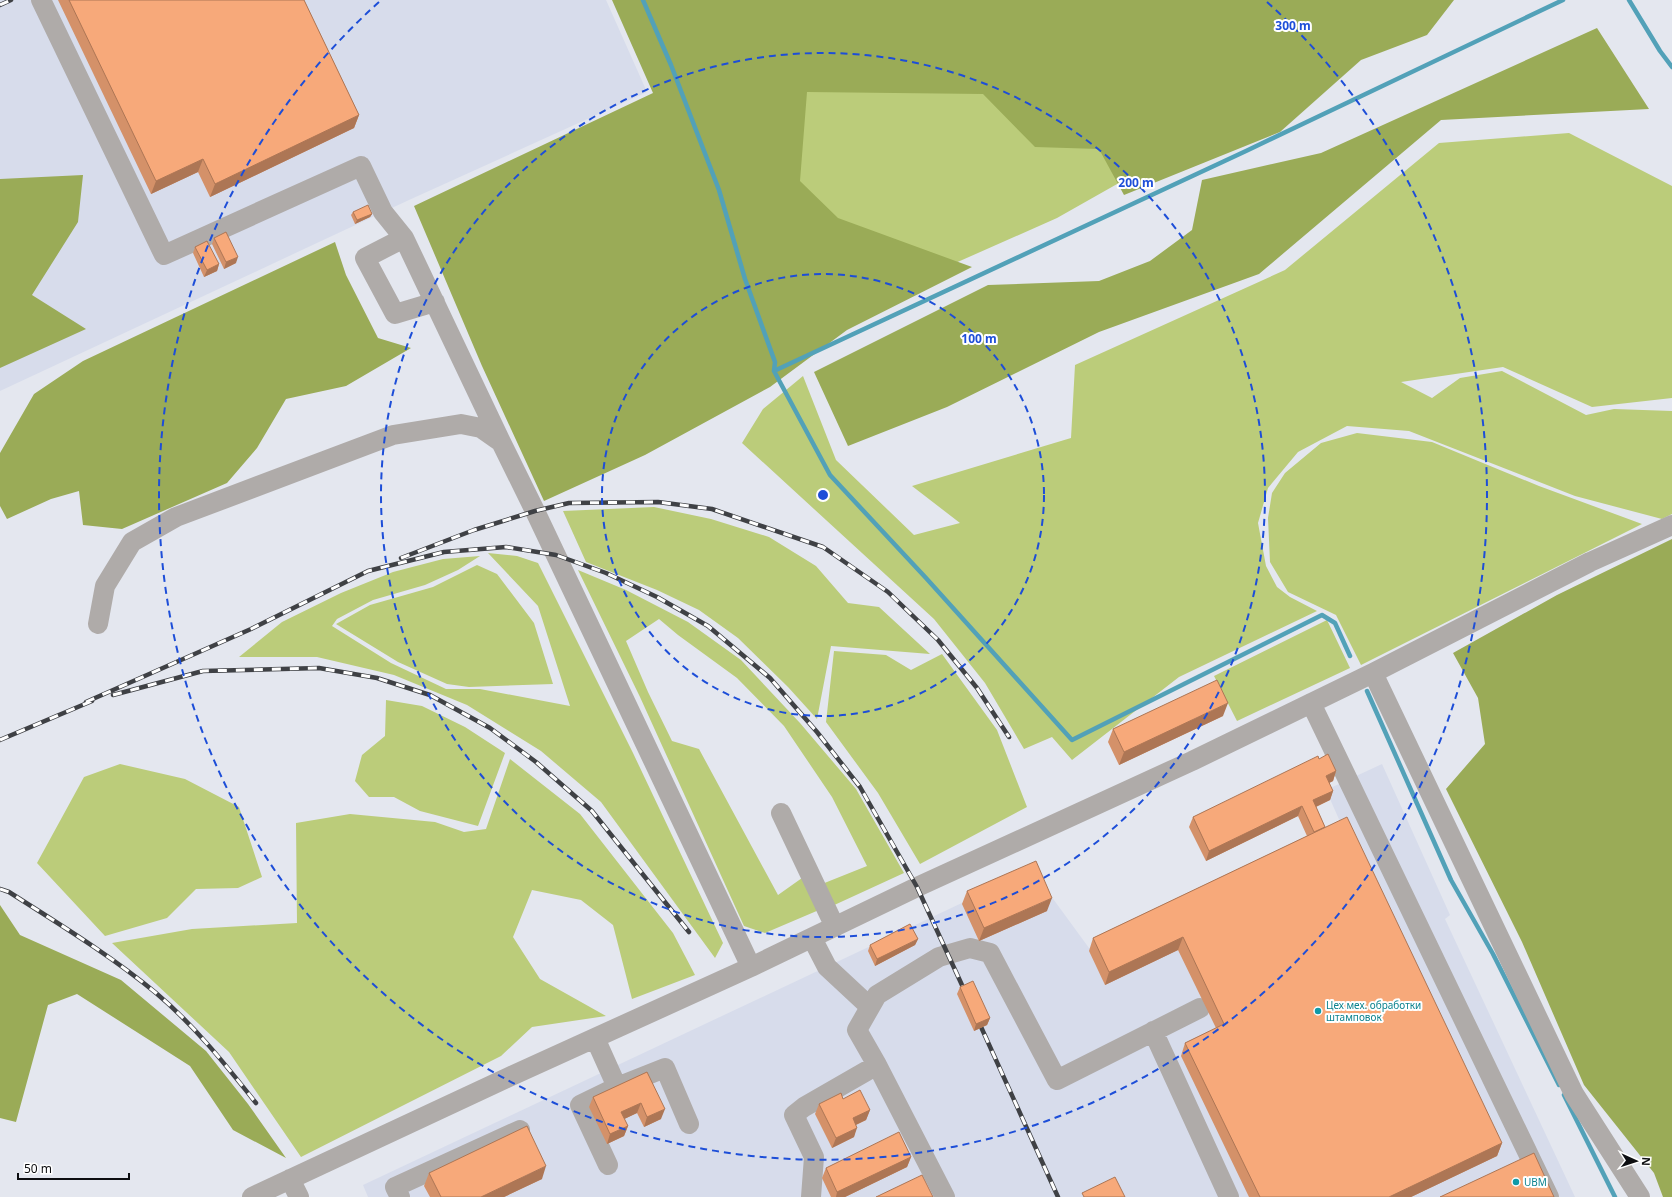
<svg xmlns="http://www.w3.org/2000/svg" width="1672" height="1197" font-family="'Noto Sans',sans-serif">
<rect width="100%" height="100%" fill="#e4e7ef"/>
<path fill="#d7dceb" d="M0 0H606L647 92 409 200 0 391Z
M1382 764 1450 915 1445 919 1575 1197H368L363 1185 1032 870 1089 948 1312 842 1342 826 1326 790Z"/>
<path fill="#bbcc7a" d="M740 30 1202 136 1057 218 926 276 813 228Z
M1569 133 1672 186V398L1592 407 1503 367 1401 382 1432 398 1460 378 1502 371 1586 415 1614 409 1672 411V514L1662 519 1575 496 1409 431 1347 426 1298 452 1268 488 1258 523 1266 566 1277 587 1290 597 1317 611 1179 677 1072 760 1052 737 1024 749 985 683 934 619 742 443 763 409 803 376 836 460 914 535 960 523 912 486 1071 438 1075 365 1285 270 1439 143Z
M1357 433 1432 442 1539 486 1642 524 1361 665 1336 615 1288 592 1270 562 1268 518 1272 493 1285 473 1321 443Z
M654 507 711 519 769 537 816 566 848 603 879 607 930 654 831 646 817 719 788 687 738 638 699 610 657 590 586 562 563 511Z
M488 553 517 556 538 563 633 753 723 943 715 958 601 802 541 751 467 705 394 675 317 657H239L282 622 341 593 393 572 443 559 480 556 458 570 425 585 373 600 337 619 332 626 391 663 446 689H480L570 706 538 606Z
M477 565 497 574 534 623 553 684 469 687 447 684 398 662 336 624 370 605 433 587Z
M578 570 626 590 688 622 741 660 800 723 856 789 904 873 830 907 822 884 867 866 832 797 784 726 737 678 678 635 659 619 626 641 648 692 672 741 699 749 778 895 802 878 819 910 765 933 744 926 640 697Z
M1327 620 1350 668 1237 721 1214 676Z
M834 651 886 655 911 670 942 654 997 730 1027 807 920 864 878 793 826 722Z
M386 700 422 706 465 727 505 753 478 826 420 811 394 797H369L355 781 362 755 385 736Z
M510 759 580 814 673 933 695 975 632 999 613 925 581 900 532 890 513 937 540 979 606 1016 532 1027 501 1056 301 1157 229 1052 112 943 192 929 297 923 296 823 350 814 435 822 464 832 486 829Z
M120 764 185 779 239 807 262 877 238 888 196 889 167 918 105 936 37 863 84 777Z"/>
<path fill="#9aab57" d="M612 0H1454L1427 35 1361 60 1280 132 1124 195 1099 149 1035 147 983 94 807 92 800 181 838 218 972 267 847 330 770 387 645 455 544 501 482 366 414 206 653 93Z
M1597 28 1649 109 1441 120 1259 274 1099 332 947 407 848 446 814 372 988 285 1099 281 1150 261 1192 230 1202 180 1321 153Z
M83 175 78 222 32 295 86 329 0 368V179Z
M335 242 346 275 378 338 411 348 346 386 286 399 257 448 227 483 122 529 83 525 79 491 51 499 7 519 0 506V453L34 394 83 361Z
M1672 539V1197H1663L1654 1173 1584 1085 1522 942 1446 789 1485 744 1478 698 1453 653 1557 595Z
M0 905 20 935 121 980 206 1051 248 1104 286 1158 233 1130 190 1066 77 994 48 1005 16 1122 0 1118Z"/>
<g fill="none" stroke-linecap="round" stroke-linejoin="round">
<path stroke="#52a1b8" stroke-width="4.5" d="M643 0 671 65 719 190 745 279 775 362 774 371 830 475 926 578 1072 740 1322 615 1335 623 1350 656
M1629 0 1660 51 1672 67
M774 371 1246 151 1563 0
M1367 691 1451 880 1493 954 1559 1085
M1564 1095 1615 1197"/>
<path stroke="#afaba9" stroke-width="20" d="M41 0 164 255 361 166 383 212 404 238 501 442 535 511 751 967
M404 238 365 258 395 314 435 302
M98 624 105 586 132 542 176 517 393 435 461 424 481 428 501 442
M1373 673 1574 1094 1640 1197
M1311 703 1549 1197
M781 813 835 927
M812 938 827 967 870 1007
M1153 1031 1229 1197
M595 1038 617 1087 665 1068 689 1124
M608 1165 580 1105 617 1087
M290 1179 299 1197
M252 1197 509 1077 751 967 917 887 1192 761 1373 673 1590 562 1672 525
M400 1197 395 1187 520 1130
M811 1197 814 1157 794 1115 804 1107 877 1065
M945 1197 877 1065 857 1030 877 995 939 957 970 948 990 953 1057 1080 1200 1008"/>
<defs>
<path id="rail" d="M0 5 11 0
M401 558 474 530 535 511 569 503 658 502 712 509 823 547 888 592 938 640 977 688 1009 737
M113 695 203 671 319 668 377 678 430 695 490 728 536 762 592 811 689 932
M86 702 251 629 368 571 444 552 506 547 556 555 606 573 657 597 708 626 770 678 817 732 860 787 917 887 967 996
M0 740 92 701
M0 889 9 892C59 924 110 955 156 993 194 1025 225 1064 256 1103
M977 1018 1058 1197"/>
</defs>
<use href="#rail" stroke="#3f4145" stroke-width="4.5"/>
<use href="#rail" stroke="#fff" stroke-width="3" stroke-dasharray="9" stroke-linecap="butt"/>
</g>
<path fill="#d49169" d="M58 0H304L359 115 354 128 210 197 198 172 151 194Z
M353 212 372 214 370 217 355 224 351 215Z
M214 238 236 263 224 269 212 244Z
M195 247 219 264 217 271 204 277 193 253Z
M1223 716 1119 765 1108 742 1113 729Z
M1319 759 1336 771 1333 781 1329 783 1333 791 1330 800 1316 807 1325 827 1502 1143 1497 1156 1411 1197H1249L1181 1056 1185 1043 1216 1028 1178 950 1105 985 1089 951 1093 938 1307 836 1298 816 1206 861 1189 827 1193 817Z
M967 891 1047 911 979 941 962 904Z
M918 939 915 945 875 966 868 951 870 945Z
M960 987 990 1018 987 1025 974 1031 957 994Z
M647 1072 661 1119 644 1127 637 1113 624 1119 628 1126 624 1136 607 1144 589 1107 593 1097Z
M843 1099 870 1110 866 1120 856 1125 854 1137 832 1148 815 1114 819 1104Z
M911 1157 907 1167 845 1197H831L822 1178 826 1168Z
M429 1173 542 1179 504 1197H430L424 1186Z"/>
<path fill="#ad7655" d="M359 115 354 128 210 197 215 184Z
M203 159 198 172 151 194 156 181Z
M372 214 370 217 355 224 357 220Z
M238 257 236 263 224 269 226 262Z
M219 264 217 271 204 277 207 270Z
M1228 703 1223 716 1119 765 1124 752Z
M1336 771 1333 781 1323 786 1326 776Z
M1333 791 1330 800 1309 810 1313 800Z
M1302 806 1298 816 1206 861 1209 851Z
M1052 898 1047 911 979 941 984 928Z
M1183 937 1178 950 1105 985 1109 972Z
M918 939 915 945 875 966 877 959Z
M990 1018 987 1025 974 1031 976 1024Z
M641 1103 637 1113 618 1122 621 1112Z
M665 1109 661 1119 644 1127 647 1117Z
M870 1110 866 1120 849 1128 853 1118Z
M628 1126 624 1136 607 1144 610 1134Z
M857 1128 854 1137 832 1148 836 1138Z
M1502 1143 1497 1156 1411 1197H1389Z
M911 1157 907 1167 845 1197H836L837 1192Z
M546 1166 542 1179 504 1197H481Z"/>
<path fill="#f7a97a" stroke="#ad7655" d="M69 0H304L359 115 215 184 203 159 156 181Z
M368 205 372 214 357 220 353 212Z
M226 232 238 257 226 262 214 238Z
M207 241 219 264 207 270 195 247Z
M1217 680 1228 703 1124 752 1113 729Z
M1328 754 1336 771 1326 776 1333 791 1313 800 1325 827 1314 832 1302 806 1209 851 1193 817 1318 756 1319 759Z
M1347 817 1502 1143 1389 1197H1260L1185 1043 1224 1024 1183 937 1109 972 1093 938Z
M1036 861 1052 898 984 928 967 891Z
M910 924 918 939 877 959 870 945Z
M973 981 990 1018 976 1024 960 987Z
M647 1072 665 1109 647 1117 641 1103 621 1112 628 1126 610 1134 593 1097Z
M860 1090 870 1110 853 1118 857 1128 836 1138 819 1104 841 1093 843 1099Z
M527 1126 546 1166 481 1197H441L429 1173Z
M899 1132 911 1157 837 1192 826 1168Z
M1534 1153 1554 1197H1440Z
M922 1175 933 1197H876Z
M1115 1177 1125 1197H1084L1082 1193Z"/>
<g fill="none" stroke="#1d4ed8" stroke-width="2" stroke-dasharray="7 5">
<circle cx="823" cy="495" r="221"/>
<circle cx="823" cy="495" r="442"/>
<path d="M1267 2A664 664 0 1 1 379 2"/>
</g>
<g fill="#0f9aa8" stroke="#fff" stroke-width="1.5">
<circle cx="1318" cy="1011" r="4"/>
<circle cx="1516" cy="1182" r="4"/>
</g>
<g text-anchor="middle" stroke-width="4" stroke-linejoin="round" paint-order="stroke">
<g font-size="10" fill="#0d838f" stroke="#fff" text-anchor="start">
<text x="1326" y="1009">Цех мех. обработки<tspan x="1326" dy="12">штамповок</tspan></text>
<text x="1524" y="1186">UBM</text>
</g>
</g>
<circle cx="823" cy="495" r="6" fill="#1d4ed8" stroke="#fff" stroke-width="2"/>
<g font-size="12" text-anchor="middle" font-weight="bold" fill="#1d4ed8" stroke="#fff" stroke-width="4" stroke-linejoin="round" paint-order="stroke">
<text x="1293" y="30">300 m</text>
<text x="1136" y="187">200 m</text>
<text x="979" y="343">100 m</text>
</g>
<g transform="translate(1636 1161) rotate(93)" stroke="#ffffff" stroke-width="3" paint-order="stroke">
<path d="M0-3L7 15L0 10L-7 15Z" fill="#0d0e11"/>
<text y="-6" font-size="11" font-weight="bold" text-anchor="middle" fill="#0d0e11">N</text>
</g>
<path d="M18 1173v6h111v-6" fill="none" stroke="#0d0e11" stroke-width="2"/>
<text x="24" y="1173" font-size="12" fill="#0d0e11" stroke="#ffffff" stroke-width="3" paint-order="stroke">50 m</text>
</svg>
